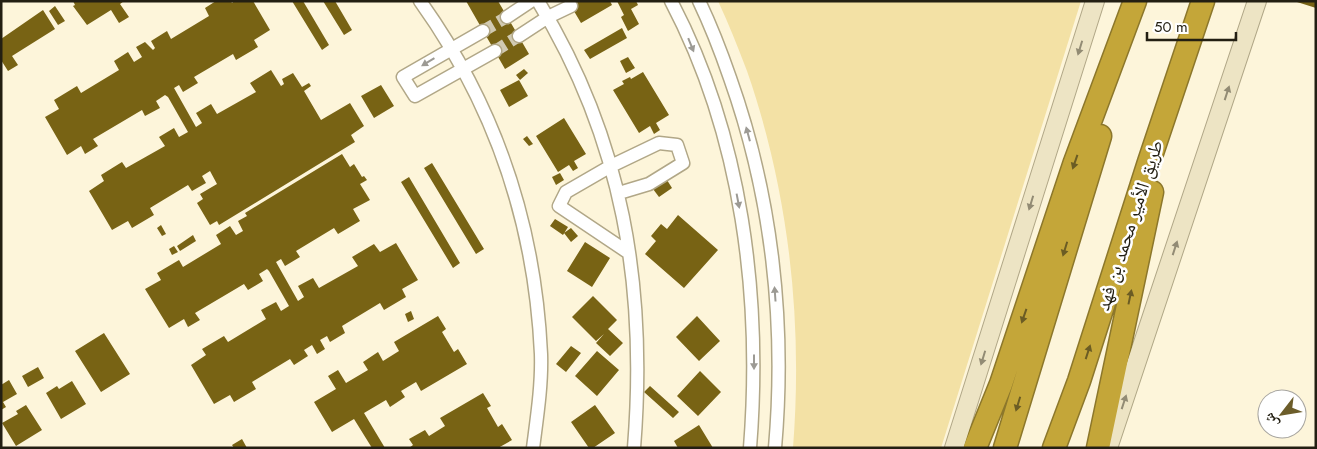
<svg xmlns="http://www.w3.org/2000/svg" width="1317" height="449" font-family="Jost,'Noto Naskh Arabic',sans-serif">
<rect width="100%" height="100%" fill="#fdf5da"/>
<path fill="#f3e1a5" d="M718 1H1081L941 448H793C803 321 789 192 747 71 738 48 729 24 718 1Z"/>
<path fill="#786314" d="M73 1H124L120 4 129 17 119 23 111 10 87 25 73 6 75 5Z
M216 1H231L232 3 234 1H253L270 30 254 40 258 47 236 60 233 54 194 77 198 83 183 92 179 85 174 88 196 127 202 123 196 113 211 104 217 114 256 92 250 83 271 70 281 86 284 84 282 79 293 73 302 87 309 83 311 86 304 91 321 120 350 103 364 126 351 135 355 142 219 225 217 221 210 225 197 203 203 199 200 194 217 184 210 171 202 176 206 183 192 191 188 185 150 208 154 215 132 228 128 221 112 230 89 191 104 181 101 175 122 162 126 168 165 146 159 137 174 128 179 137 188 132 168 97 165 95 156 101 160 108 145 116 142 110 93 139 98 146 85 154 81 146 67 155 45 117 59 109 54 100 77 86 81 93 119 70 114 61 128 52 134 62 142 57 136 47 145 42 153 50 155 48 151 41 167 31 171 39 209 16 205 8Z
M292 1H303L329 45 322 50Z
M323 1H335L352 30 344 35Z
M466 1H498L529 54 505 69Z
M568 1H610L612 5 581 23Z
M617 1H636L638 5 631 9 639 24 628 31 621 17 624 15Z
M1297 1H1316V8L1297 2Z
M55 6 65 21 58 25 49 11Z
M43 10 55 29 12 56 18 65 8 71 1 60V39Z
M622 28 627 38 590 59 584 50Z
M628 57 635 68 626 73 620 61Z
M524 69 528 73 520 80 516 75Z
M643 72 669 115 656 123 660 130 654 134 650 126 639 133 613 90 624 84 622 81 630 77 631 79Z
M519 80 528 96 509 107 500 90Z
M381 85 394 106 374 118 361 96Z
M564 118 586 154 574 161 578 168 573 171 569 165 558 172 536 136Z
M527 136 533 144 529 146 523 139Z
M342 154 350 167 354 164 362 177 364 176 367 180 360 184 370 200 353 209 360 221 338 234 334 228 296 251 300 257 285 266 281 259 276 262 298 301 304 297 298 286 313 278 319 288 358 266 352 257 374 244 380 252 396 243 418 280 402 289 406 297 384 310 380 303 342 326 345 333 330 342 327 336 320 340 325 349 317 354 312 345 304 350 308 356 294 365 290 359 252 382 256 389 234 402 230 395 214 404 191 365 206 355 202 349 224 336 228 342 266 319 261 310 276 302 281 311 289 306 269 271 267 269 259 274 263 281 248 290 244 284 195 313 200 320 188 327 184 319 169 328 145 289 161 280 157 273 179 260 183 267 221 244 216 235 230 226 236 235 243 231 238 221 247 216 245 213Z
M432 163 484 249 476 254 424 168Z
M560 173 564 180 556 185 552 177Z
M409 177 460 263 453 268 401 182Z
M667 180 672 188 659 197 653 189Z
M678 215 718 250 684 288 645 254 656 241 651 236 661 224 667 229Z
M555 219 568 227 563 235 550 226Z
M161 225 166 234 162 236 157 228Z
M571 228 578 236 571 242 564 233Z
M193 235 196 241 180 251 177 246Z
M585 242 610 258 592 287 567 271Z
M174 246 178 252 172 255 169 249Z
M593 296 617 320 608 329 623 343 610 356 596 343 604 334 596 341 572 317Z
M411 311 414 319 408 322 405 314Z
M438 316 446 329 442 332 454 352 458 349 467 364 421 391 416 382 401 391 405 397 390 407 386 400 364 413 385 448H372L354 419 332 432 314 402 336 389 328 376 338 370 346 383 368 370 363 362 378 352 383 361 399 351 394 342Z
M697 316 720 341 699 361 676 337Z
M104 333 130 374 101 392 75 351Z
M571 346 581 353 566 372 556 364Z
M597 351 619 370 597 396 575 376Z
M38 367 44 378 28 387 22 376Z
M700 371 721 392 698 416 677 396Z
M9 380 17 394 3 402 6 407 1 410V385Z
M72 381 86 404 61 419 46 393 57 386 59 389Z
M650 386 679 412 673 418 644 392Z
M483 393 491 406 487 408 498 427 502 424 512 440 498 448H409L413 445 409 439 425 430 429 436 445 426 440 418Z
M26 405 42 430 16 446 2 423 18 414 16 411Z
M595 405 615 433 593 448H589L571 422Z
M699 425 713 448H678L674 441Z
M242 439 247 448H234L232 445Z"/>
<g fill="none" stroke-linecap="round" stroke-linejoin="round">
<path stroke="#d1cab2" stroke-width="12" stroke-dasharray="12 6" stroke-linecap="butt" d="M483 31 507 17
M495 51 519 36"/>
<defs>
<path id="street" d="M420 1C496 107 535 223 541 354 542 385 537 417 533 448
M538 1C623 140 647 287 634 448
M671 1C742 136 762 297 750 448
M699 1C711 26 721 52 730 78 772 196 786 323 775 448
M507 17 531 1
M483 31 403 77 415 96 495 51
M519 36 548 17 571 6
M619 193 649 184 683 163 677 145 659 143 611 166 566 192 559 206 629 253"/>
<path id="secondary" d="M954 448 1095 1
M1108 448 1257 1"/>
<path id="highway" d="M975 448 1001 384 1075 162 1135 1
M1005 448 1100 136
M1054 448 1079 381 1149 162 1203 1
M1098 448 1152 192"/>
</defs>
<use href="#street" stroke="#b1a787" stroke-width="15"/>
<use href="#secondary" stroke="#b1a787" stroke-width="20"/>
<use href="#highway" stroke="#8c772b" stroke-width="25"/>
<use href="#street" stroke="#fff" stroke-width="12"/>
<use href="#secondary" stroke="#ede4c4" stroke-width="18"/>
<use href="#highway" stroke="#c4a639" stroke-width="22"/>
</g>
<defs><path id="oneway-solid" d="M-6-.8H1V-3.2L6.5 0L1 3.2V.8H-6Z" transform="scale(1.25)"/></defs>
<g fill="#9c9a94">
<use href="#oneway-solid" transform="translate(691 45) rotate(68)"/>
<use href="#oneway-solid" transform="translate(428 62) rotate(149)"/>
<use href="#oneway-solid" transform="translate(748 134) rotate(-105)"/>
<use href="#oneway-solid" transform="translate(738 201) rotate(79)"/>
<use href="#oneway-solid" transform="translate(775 294) rotate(-94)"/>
<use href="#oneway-solid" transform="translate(754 362) rotate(90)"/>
</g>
<g fill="#928b74">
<use href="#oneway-solid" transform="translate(1080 48) rotate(107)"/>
<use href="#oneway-solid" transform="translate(1227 93) rotate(-72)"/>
<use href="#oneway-solid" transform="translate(1031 203) rotate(107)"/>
<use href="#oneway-solid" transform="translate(1175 248) rotate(-72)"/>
<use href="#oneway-solid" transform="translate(983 358) rotate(107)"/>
<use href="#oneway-solid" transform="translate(1124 402) rotate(-72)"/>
</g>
<g fill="#6b5c24">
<use href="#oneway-solid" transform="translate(1075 162) rotate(109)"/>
<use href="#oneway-solid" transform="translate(1065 249) rotate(107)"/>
<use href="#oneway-solid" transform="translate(1130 297) rotate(-78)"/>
<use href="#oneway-solid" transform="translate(1024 316) rotate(109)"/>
<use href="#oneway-solid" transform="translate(1088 352) rotate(-72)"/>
<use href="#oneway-solid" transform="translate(1018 404) rotate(107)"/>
</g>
<g text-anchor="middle" stroke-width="5" stroke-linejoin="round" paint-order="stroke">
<g font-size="19" fill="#231f12" stroke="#fff">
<text transform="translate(1129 225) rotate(-72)" y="7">طريق الأمير محمد بن فهد</text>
</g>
</g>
<rect width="1317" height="449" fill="none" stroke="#231f12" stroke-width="5"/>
<g transform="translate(1282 414) rotate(239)"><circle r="24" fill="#ffffff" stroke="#a7a5a0"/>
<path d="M0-4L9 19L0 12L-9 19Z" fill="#6c5d2a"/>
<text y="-8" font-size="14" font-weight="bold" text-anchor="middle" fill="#231f12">ش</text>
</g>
<path d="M1147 32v8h89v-8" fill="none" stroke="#231f12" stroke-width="2.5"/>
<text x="1154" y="32" font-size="15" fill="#231f12" stroke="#ffffff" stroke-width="4" paint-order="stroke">50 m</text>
</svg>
